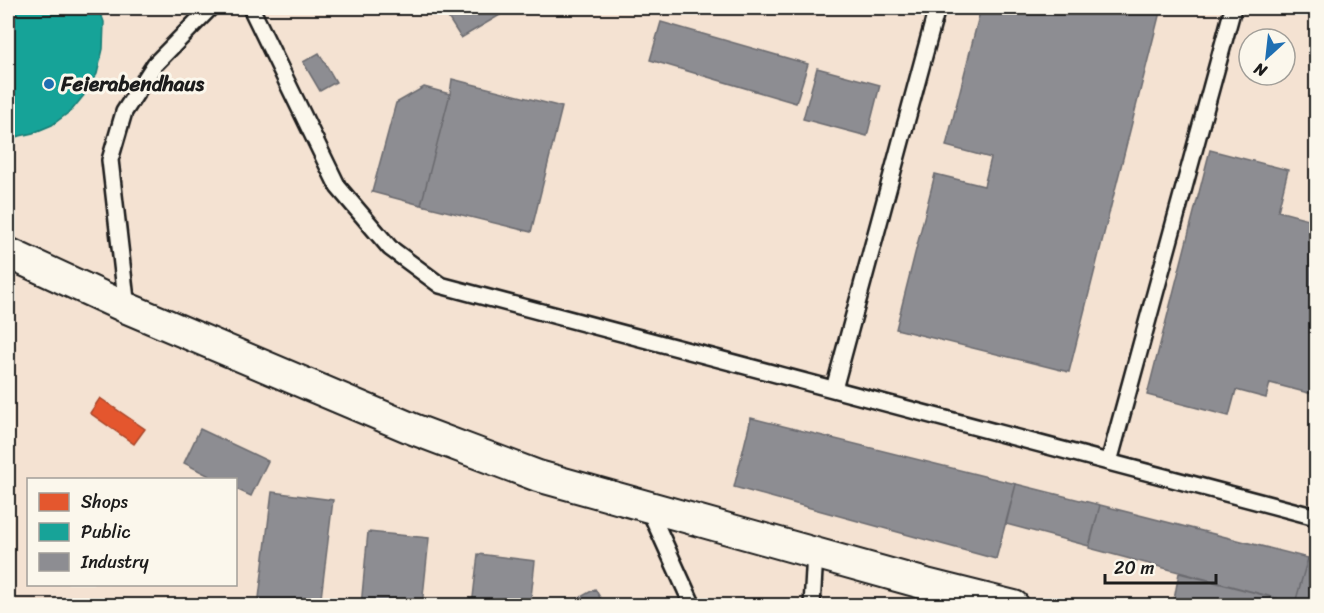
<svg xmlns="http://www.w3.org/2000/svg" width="1324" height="613" font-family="Sriracha,sans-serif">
<rect width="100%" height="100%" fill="#fbf7ec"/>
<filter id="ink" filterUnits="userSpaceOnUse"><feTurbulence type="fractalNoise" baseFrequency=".0167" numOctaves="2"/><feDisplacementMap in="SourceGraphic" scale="12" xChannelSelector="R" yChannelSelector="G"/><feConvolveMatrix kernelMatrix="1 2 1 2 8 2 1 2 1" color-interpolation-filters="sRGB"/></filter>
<g filter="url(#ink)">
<path fill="#f4e2d2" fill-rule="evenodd" d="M8 8H1316V605H8ZM1249 39H1285V75H1249ZM28 480H236V584H28Z"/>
<path fill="#e4572e" stroke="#a84529" stroke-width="1.5" d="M100 398 145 429 134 444 90 413Z"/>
<path fill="#17a398" stroke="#187a73" stroke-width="1.5" d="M8 8H99L104 22 103 49 97 74 85 94 72 110 52 125 33 133 11 138 12 144 8 145Z"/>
<path fill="#8d8d92" stroke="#6b6b6f" stroke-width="1.5" d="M442 8H512L461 38Z
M981 8H1161L1069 372 896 329 935 174 984 186 991 158 946 146Z
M661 22 808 64 796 103 650 60Z
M319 53 336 82 320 91 303 62Z
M817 68 880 85 867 136 803 119Z
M452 79 562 107 531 232 421 205 450 94Z
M424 87 450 94 421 205 372 192 396 103Z
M1210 150 1288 170 1278 211 1316 221V395L1270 383 1266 398 1236 390 1229 416 1147 395Z
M751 418 1016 484 996 559 734 487Z
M200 429 268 461 251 496 236 489V480H217L184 463Z
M1016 484 1100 505 1089 546 1006 524Z
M272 492 333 500 320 606H258Z
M1100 505 1308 558 1295 603 1089 548Z
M368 532 429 538 422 606H361Z
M478 554 535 561 530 606H472Z
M1308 558 1316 561V606L1173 605 1179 573 1295 603Z
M595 589 605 606H571L570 603Z"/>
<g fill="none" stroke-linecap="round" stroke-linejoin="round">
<defs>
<path id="lane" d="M251 8 338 187 390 248 440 285 1316 517
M127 308 110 160 124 112 155 64 210 8
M834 389 937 8
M1109 462 1233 8
M648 507 693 606
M926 584 938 606
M812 606 815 553"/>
<path id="street" d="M8 253 127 308 413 429 538 476 926 584 1014 606"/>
</defs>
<use href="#lane" stroke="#1c1c1c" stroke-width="20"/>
<use href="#street" stroke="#1c1c1c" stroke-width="34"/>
<use href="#lane" stroke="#fbf7ec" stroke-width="15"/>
<use href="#street" stroke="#fbf7ec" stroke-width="30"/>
</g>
</g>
<circle fill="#1f6fb2" stroke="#fbf7ec" stroke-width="2" cx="49" cy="84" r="6"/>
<g text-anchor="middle" stroke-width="6" stroke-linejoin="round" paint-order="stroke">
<g font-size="21" font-weight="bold" fill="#1c1c1c" stroke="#fbf7ec" text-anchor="start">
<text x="61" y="91">Feierabendhaus</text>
</g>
</g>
<rect width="1324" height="613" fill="none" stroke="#fbf7ec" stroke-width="30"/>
<rect x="15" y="15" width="1294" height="583" fill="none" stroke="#1c1c1c" stroke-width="2" filter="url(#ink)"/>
<rect x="27" y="478" width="210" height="108" fill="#fbf7ec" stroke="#a29f99" stroke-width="1.5"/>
<rect x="39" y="493" width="30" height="18" fill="#e4572e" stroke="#a29f99" stroke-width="1.5"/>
<text x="81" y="508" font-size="18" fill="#1c1c1c">Shops</text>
<rect x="39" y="523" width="30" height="18" fill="#17a398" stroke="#a29f99" stroke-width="1.5"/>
<text x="81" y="538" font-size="18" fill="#1c1c1c">Public</text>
<rect x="39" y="553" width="30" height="18" fill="#8d8d92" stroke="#a29f99" stroke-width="1.5"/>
<text x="81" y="568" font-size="18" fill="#1c1c1c">Industry</text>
<g transform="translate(1267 57) rotate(207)"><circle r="28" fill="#fbf7ec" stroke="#a29f99" stroke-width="1.5"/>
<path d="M0-4.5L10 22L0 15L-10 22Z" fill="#1f6fb2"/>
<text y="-9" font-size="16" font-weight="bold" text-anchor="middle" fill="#1c1c1c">N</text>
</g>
<path d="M1105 574v9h111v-9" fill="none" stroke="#1c1c1c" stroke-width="3"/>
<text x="1114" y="574" font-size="18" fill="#1c1c1c" stroke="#fbf7ec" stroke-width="4.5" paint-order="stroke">20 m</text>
</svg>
